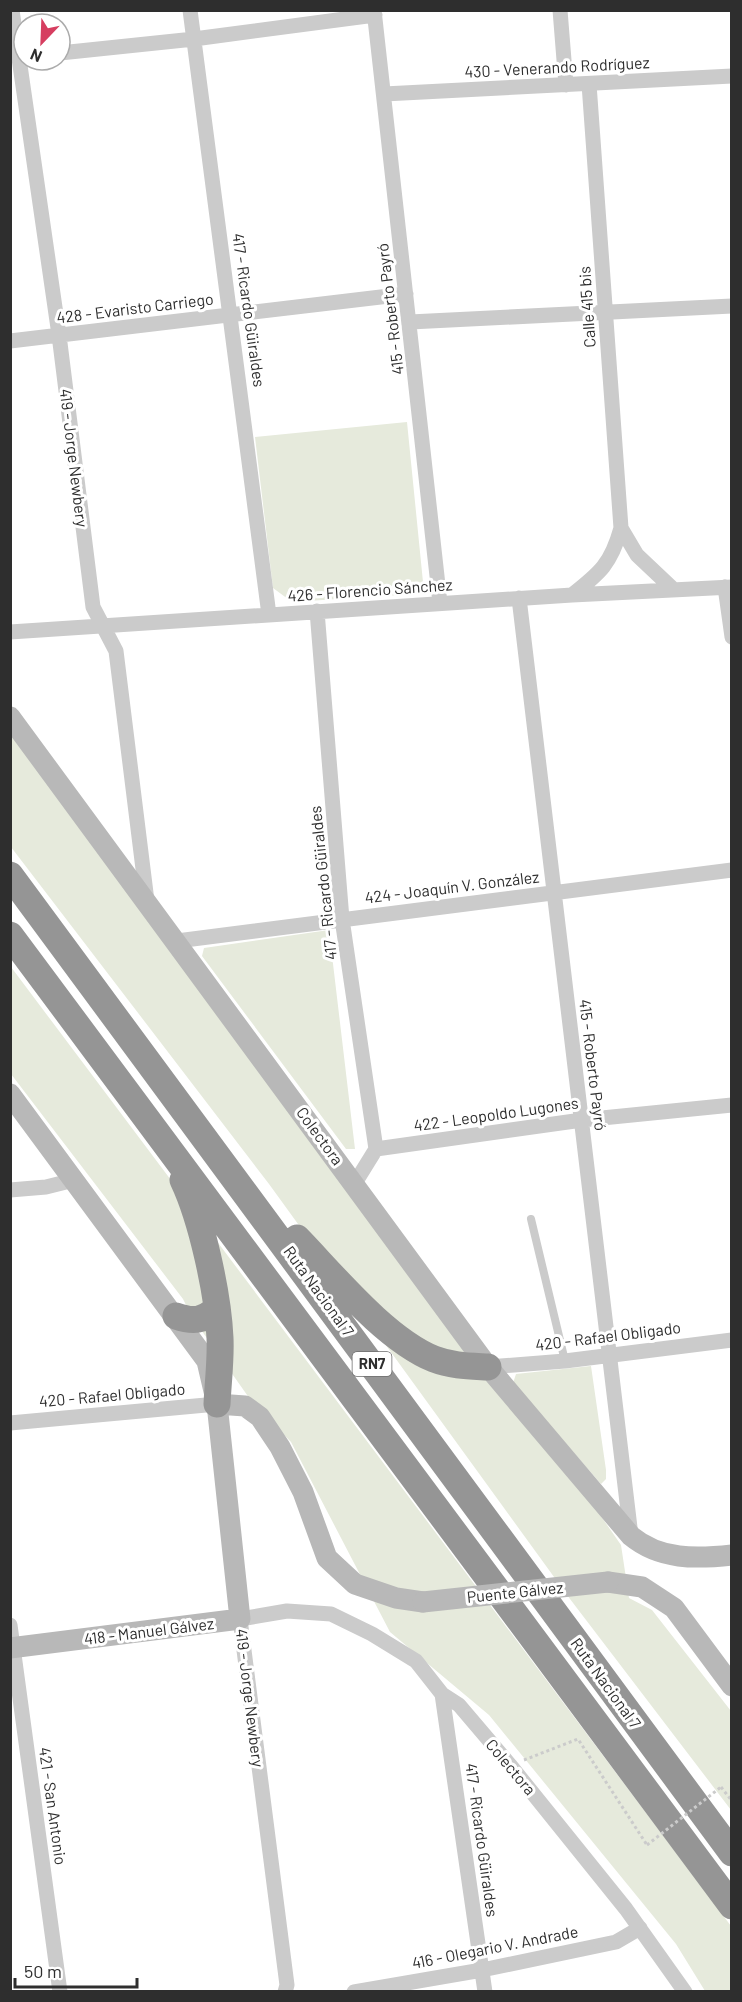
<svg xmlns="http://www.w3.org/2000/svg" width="742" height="2002" font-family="Barlow,sans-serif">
<rect width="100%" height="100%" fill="#fff"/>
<path fill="#e6eadc" d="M407 422 423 582 415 594 292 602 273 588 255 437Z
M11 719 580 1486 621 1545 629 1598 652 1610 731 1711V1810L570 1599 269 1184 11 847Z
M329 930 355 1149H346L202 956 204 948Z
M11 967 731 1926V1991H705L676 1944 489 1715 390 1632 291 1442 252 1402 192 1317 183 1299 11 1074Z
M591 1366 606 1470V1479L601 1484 513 1383 516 1374Z"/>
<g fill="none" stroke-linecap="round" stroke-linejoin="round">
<path stroke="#cbcbcb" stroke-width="3" stroke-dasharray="3 3" stroke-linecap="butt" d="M524 1760 578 1739 647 1845
M721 1787 732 1801"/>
<path stroke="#cbcbcb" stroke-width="8" d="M531 1219 565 1361"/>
<path stroke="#cbcbcb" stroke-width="15" d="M12 10 59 335 93 607 116 651 147 901
M190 10 269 615
M374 10 440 603
M560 10 566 85
M60 53 194 39 375 15
M384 94 732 76
M410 322 732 306
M10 341 406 294
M621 528 637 555 673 589
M725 587 732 637
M572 595C600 573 611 564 621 528L589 84
M519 598 631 1536
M317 611 342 919 376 1149
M10 632 572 595 732 587
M177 941 732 870
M355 1183 376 1149 582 1120 732 1105
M10 1190 46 1187 74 1180
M488 1367 565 1361 732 1340
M10 1423 217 1404
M10 1625 60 1992
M442 1694 485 1992
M285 1992 287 1985 240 1619 287 1611 331 1614 372 1634 416 1661 442 1694 459 1705 510 1765 626 1909 685 1992
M354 1992 482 1970 616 1942 640 1928"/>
<path stroke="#b8b8b8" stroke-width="21" d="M10 717 488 1367 631 1536C660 1560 696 1559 732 1555
M10 1094 207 1361 217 1404 240 1619 10 1648
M217 1404 245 1406 260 1417 280 1447 303 1492 327 1558 355 1584 396 1598 423 1602
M608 1582 642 1587 674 1608 732 1686"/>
<path stroke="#959595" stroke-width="27" d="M10 875 732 1853
M10 935 732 1906
M183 1180C202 1220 218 1294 220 1338 221 1360 218 1382 217 1404
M297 1238C334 1276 385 1339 434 1359 452 1366 470 1366 488 1367
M176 1316C193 1322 203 1321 216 1309"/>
<path stroke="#cbcbcb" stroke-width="3" stroke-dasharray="3 3" stroke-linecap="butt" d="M647 1845 721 1787"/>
<path stroke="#b8b8b8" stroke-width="21" d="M423 1602 608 1582"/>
</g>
<g text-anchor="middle" stroke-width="6" stroke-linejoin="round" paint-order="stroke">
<rect fill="#fff" stroke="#6d6d6d" stroke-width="1.5" x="352.5" y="1352" width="39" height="24" rx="4.5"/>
<g font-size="15" font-weight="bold" fill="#2e2e2e">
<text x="372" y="1369">RN7</text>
</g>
<g font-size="16" fill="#2e2e2e" stroke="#fff">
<text transform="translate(557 67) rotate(-3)" y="6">430 - Venerando Rodríguez</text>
<text transform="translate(587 307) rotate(-94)" y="6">Calle 415 bis</text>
<text transform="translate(135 308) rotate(-7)" y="6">428 - Evaristo Carriego</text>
<text transform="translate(390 309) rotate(-97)" y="6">415 - Roberto Payró</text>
<text transform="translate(249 310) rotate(82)" y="6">417 - Ricardo Güiraldes</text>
<text transform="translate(74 458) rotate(83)" y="6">419 - Jorge Newbery</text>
<text transform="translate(370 590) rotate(-4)" y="6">426 - Florencio Sánchez</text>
<text transform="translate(323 883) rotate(-96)" y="6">417 - Ricardo Güiraldes</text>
<text transform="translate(452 887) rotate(-7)" y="6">424 - Joaquín V. González</text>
<text transform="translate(593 1065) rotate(83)" y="6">415 - Roberto Payró</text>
<text transform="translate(496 1114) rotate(-8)" y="6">422 - Leopoldo Lugones</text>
<text transform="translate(320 1136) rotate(54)" y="6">Colectora</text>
<text transform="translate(319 1291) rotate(54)" y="6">Ruta Nacional 7</text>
<text transform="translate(608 1336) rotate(-7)" y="6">420 - Rafael Obligado</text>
<text transform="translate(112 1395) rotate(-5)" y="6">420 - Rafael Obligado</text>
<text transform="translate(515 1592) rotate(-6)" y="6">Puente Gálvez</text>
<text transform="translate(149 1631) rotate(-7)" y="6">418 - Manuel Gálvez</text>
<text transform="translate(606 1683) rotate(54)" y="6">Ruta Nacional 7</text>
<text transform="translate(250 1698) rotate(83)" y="6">419 - Jorge Newbery</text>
<text transform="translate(511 1767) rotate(50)" y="6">Colectora</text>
<text transform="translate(53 1806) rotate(82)" y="6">421 - San Antonio</text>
<text transform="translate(482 1840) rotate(82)" y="6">417 - Ricardo Güiraldes</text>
<text transform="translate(495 1947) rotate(-11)" y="6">416 - Olegario V. Andrade</text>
</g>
</g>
<rect width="742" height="2002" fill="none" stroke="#2e2e2e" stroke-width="24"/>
<g transform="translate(42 42) rotate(203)"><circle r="28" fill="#ffffff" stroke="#ababab" stroke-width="1.5"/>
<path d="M0-4.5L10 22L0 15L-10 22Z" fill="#d63e60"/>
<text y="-9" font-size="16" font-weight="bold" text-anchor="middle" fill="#2e2e2e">N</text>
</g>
<path d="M15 1978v9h122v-9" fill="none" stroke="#2e2e2e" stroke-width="3"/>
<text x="24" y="1978" font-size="18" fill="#2e2e2e" stroke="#ffffff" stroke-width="4.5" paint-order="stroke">50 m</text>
</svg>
